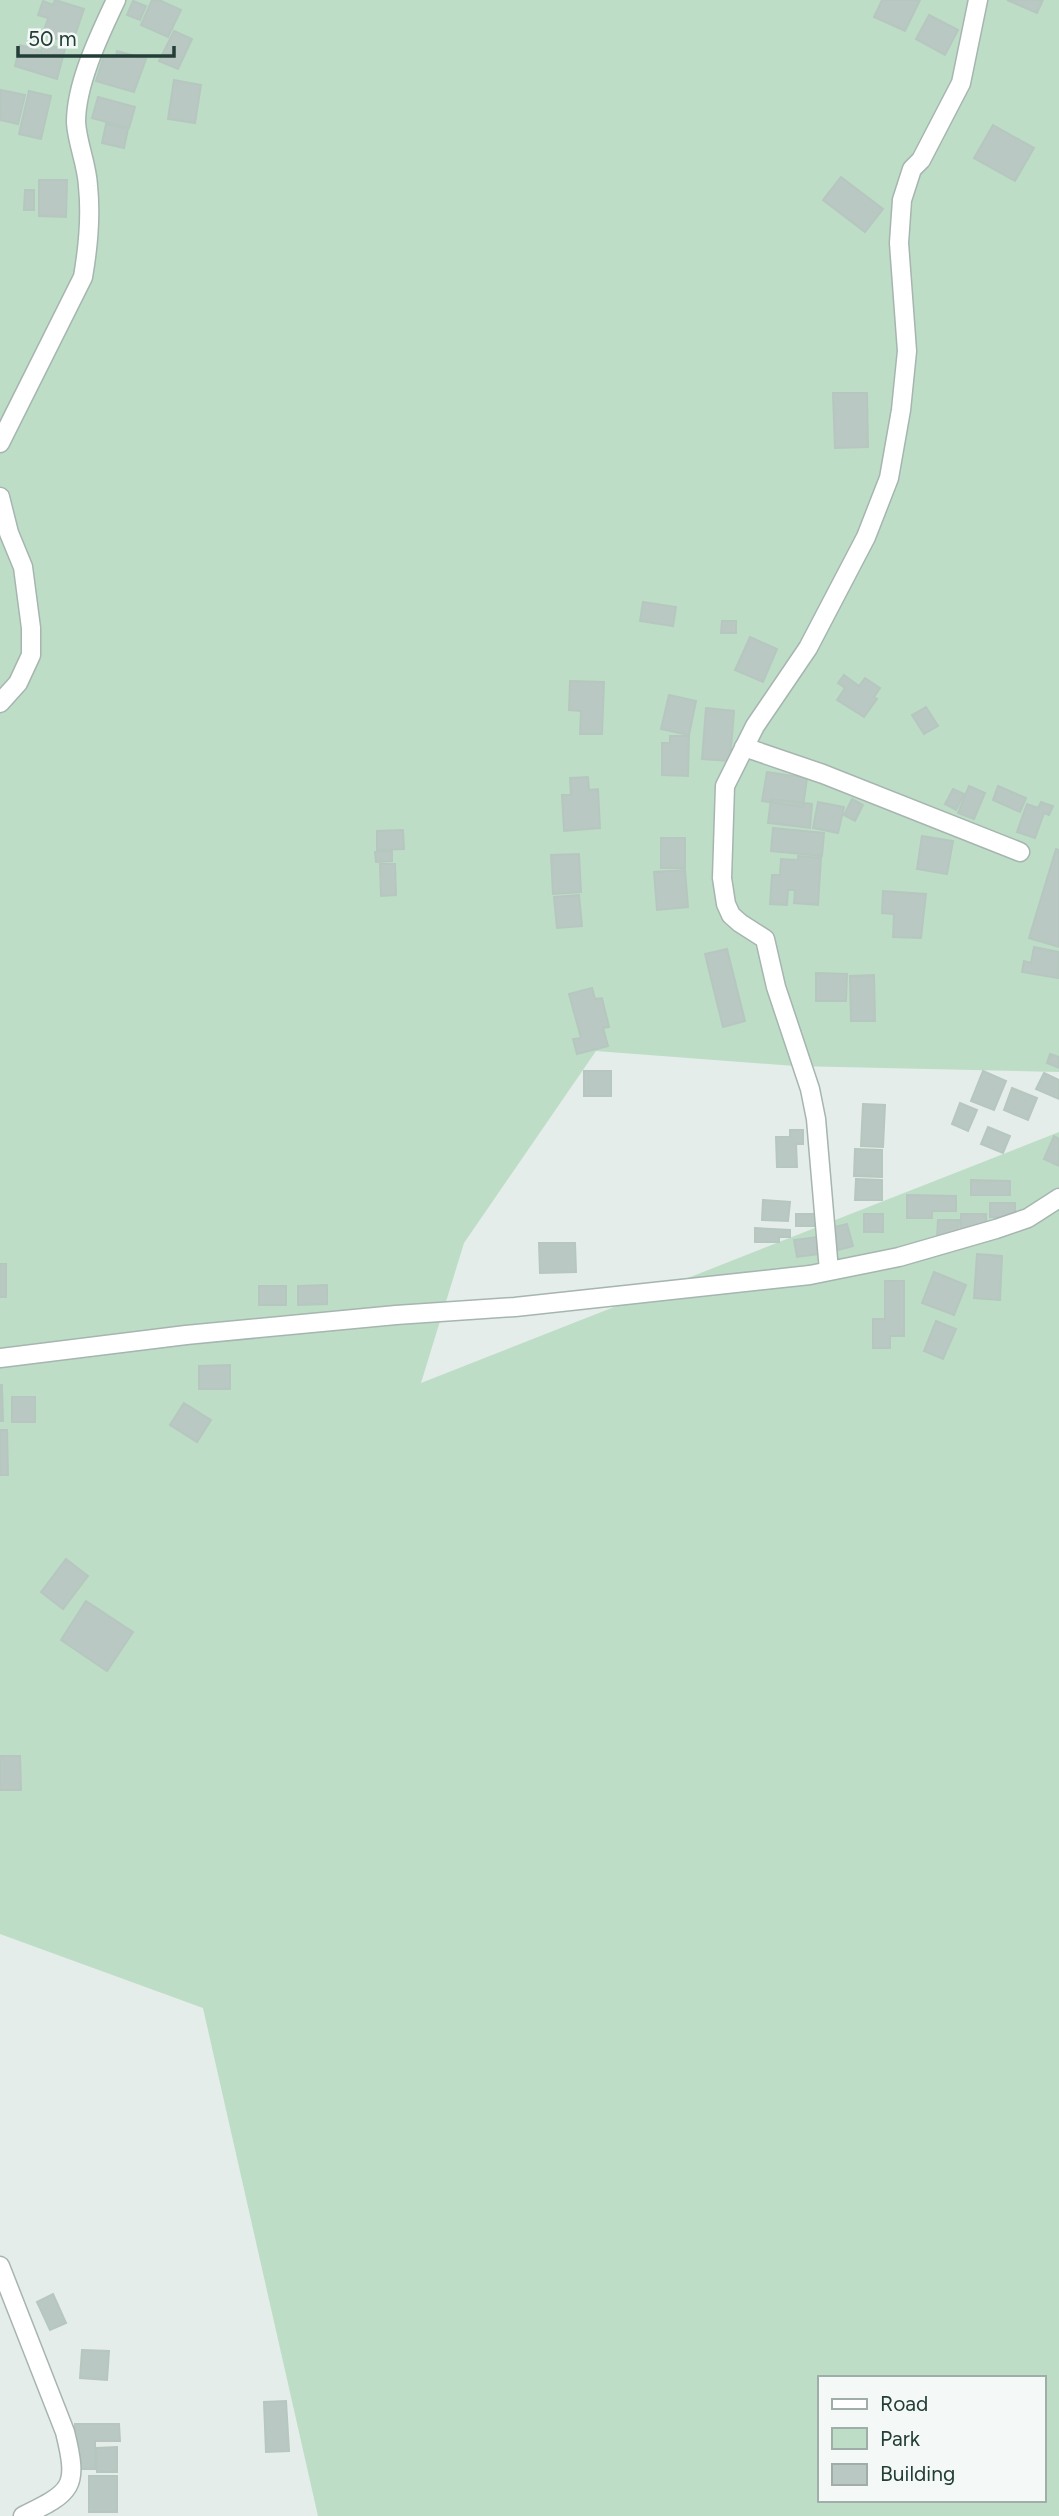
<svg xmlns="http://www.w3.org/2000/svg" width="1059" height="2516" font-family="Figtree,sans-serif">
<rect width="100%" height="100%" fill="#e4ede9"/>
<path fill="#bdddc6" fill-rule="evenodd" d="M0 0H1059V1072L795 1066 596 1051 464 1243 421 1383 1059 1132V2516H318L203 2008 0 1934ZM819 2378H1043V2500H819Z"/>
<path fill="#b9c8c2" stroke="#b6c7c0" stroke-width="2" d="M55 0 84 9 72 44 43 34 48 18 38 15 43 1 53 5Z
M152 0H159L181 10 168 37 141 25Z
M882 0H920L905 31 874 17Z
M1007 0H1043L1037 13Z
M133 1 146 6 140 20 127 15Z
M929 15 958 30 945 55 916 39Z
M174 31 192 39 178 69 159 61Z
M43 44 65 49 57 79 15 66 20 45 41 51Z
M117 51 146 59 134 92 96 81 104 56 115 59Z
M174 80 201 85 195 123 168 119Z
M1 90 25 95 18 124 0 120Z
M29 91 51 96 41 139 19 134Z
M98 97 135 107 129 128 92 118Z
M106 124 128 129 124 148 102 143Z
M993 125 1034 148 1015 181 974 158Z
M841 177 883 209 865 232 823 200Z
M39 180H67L66 217 39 216Z
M25 190H34V210H24Z
M833 393H867L868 447 835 448Z
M643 602 676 607 673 626 640 621Z
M722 621H736V633H721Z
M750 637 777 649 763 682 735 670Z
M844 675 859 686 865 678 880 688 874 697 877 699 864 717 837 700 845 688 838 683Z
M570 681 604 682 602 734H580L581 711 569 710Z
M669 695 696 701 689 735 661 729Z
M926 707 938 726 924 734 912 715Z
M706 708 734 711 730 761 702 759Z
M670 736H689L688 776 662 775V743H670Z
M767 772 807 778 803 807 762 801Z
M588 777 589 790 598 789 600 828 564 831 562 795H571L570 778Z
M969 786 985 793 974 819 958 813Z
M998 786 1026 798 1020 812 993 800Z
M953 789 964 794 956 810 945 804Z
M771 799 812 804 810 828 768 823Z
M852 799 863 805 855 821 844 815Z
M818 802 844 807 838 833 813 828Z
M1041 802 1053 806 1049 815 1044 813 1035 838 1017 832 1027 804 1038 808Z
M773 828 824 833 822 856 771 851Z
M403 830 404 849 377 850V831Z
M922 836 953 841 947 874 917 869Z
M661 838H685V868H661Z
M1056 849 1059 850V947L1029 938Z
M392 851V861L376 862 375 852Z
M579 854 581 892 553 894 551 855Z
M798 856 821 858 818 905 794 903 795 890H788L787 905 770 904 772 875H780L781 859 798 860Z
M380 864H395L396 895 381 896Z
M685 870 688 907 657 910 654 872Z
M883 891 926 894 921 938 893 937 894 914 882 913Z
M579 895 582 926 557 928 554 897Z
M1034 947 1059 952 1058 978 1022 972 1024 961 1031 963Z
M727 949 745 1021 723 1027 705 954Z
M816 973 847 974 846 1001H816Z
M874 975 875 1021H851L850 976Z
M592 988 595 999 602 998 609 1027 603 1028 608 1046 577 1054 573 1039 581 1038 569 994Z
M1050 1054 1059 1057V1068L1047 1063Z
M584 1071H611V1096H584Z
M983 1071 1006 1081 994 1110 971 1101Z
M1044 1073 1059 1080V1099L1036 1089Z
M1012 1088 1037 1098 1028 1120 1004 1110Z
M960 1103 977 1110 968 1131 952 1124Z
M863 1104 885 1105 883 1147 861 1146Z
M988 1127 1010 1136 1003 1153 981 1144Z
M790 1130H803V1144H796L797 1167H777L776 1137H790Z
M1054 1136 1059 1139V1166L1044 1159Z
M855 1149 882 1150V1177L854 1176Z
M856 1179 882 1180V1200H855Z
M971 1180 1010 1181V1195H971Z
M907 1195 956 1196V1211H932V1218H907Z
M763 1200 790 1202 788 1221 762 1220Z
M990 1203H1015V1217H990Z
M796 1214H819V1226H796Z
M864 1214H883V1232H864Z
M961 1214H986V1228H961Z
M938 1220H959L958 1237H937Z
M847 1224 853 1246 834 1251 827 1229Z
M755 1228 790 1230V1237H779V1242H755Z
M817 1237 820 1254 797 1257 794 1240Z
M539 1243H575L576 1272 540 1273Z
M977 1254 1002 1256 1000 1300 974 1298Z
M0 1264H6V1297H0Z
M934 1272 966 1285 954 1315 922 1303Z
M885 1281H904V1336H890V1348H873V1319H885Z
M327 1285V1304L298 1305V1286Z
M259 1286H286V1305H259Z
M936 1321 956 1329 943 1359 924 1351Z
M230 1365V1389H199V1366Z
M0 1385H2L3 1421H0Z
M12 1397H35V1422H12Z
M184 1403 211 1420 197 1442 170 1425Z
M0 1430H7L8 1475H0Z
M66 1559 88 1576 63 1609 41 1592Z
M86 1601 133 1632 107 1671 61 1640Z
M0 1756H20L21 1790H0Z
M53 2294 66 2323 50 2330 37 2302Z
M82 2350 109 2351 107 2380 80 2378Z
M286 2401 289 2451 266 2452 264 2402Z
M75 2424H119L120 2441H95V2469H75Z
M117 2447V2472H97L96 2448Z
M89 2476H117V2512H89Z"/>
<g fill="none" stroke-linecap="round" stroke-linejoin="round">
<defs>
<path id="street" d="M0 443 83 277C88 248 91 215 88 186 87 164 77 143 76 122 76 83 100 34 116 0
M0 497 9 533 23 567 31 628V655L18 683 0 703
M744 747 823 774 1020 852
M829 1271 816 1119 810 1089 776 987 765 939 740 923 731 915 726 904 722 878 725 786 755 726 808 648 866 537 889 478 901 410 907 351 899 243 902 200 912 169 921 160 961 83 978 0
M0 1358 186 1335 396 1315 515 1307 810 1275 899 1257 996 1229 1028 1218 1059 1198
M0 2266 65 2432C79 2488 72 2492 23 2516"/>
</defs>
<use href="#street" stroke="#a6b5b0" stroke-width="21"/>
<use href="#street" stroke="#fff" stroke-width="18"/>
</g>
<rect x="818" y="2376" width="228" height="126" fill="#f4f9f7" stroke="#a0aeaa" stroke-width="2"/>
<rect x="832" y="2399" width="35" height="10" fill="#ffffff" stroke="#a0aeaa" stroke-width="2"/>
<text x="880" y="2411" font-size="21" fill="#233e37">Road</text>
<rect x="832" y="2428" width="35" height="21" fill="#bdddc6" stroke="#a0aeaa" stroke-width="2"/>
<text x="880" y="2446" font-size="21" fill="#233e37">Park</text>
<rect x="832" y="2464" width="35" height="21" fill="#b9c8c2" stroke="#a0aeaa" stroke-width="2"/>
<text x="880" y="2481" font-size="21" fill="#233e37">Building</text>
<path d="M18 46v10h156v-10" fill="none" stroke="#233e37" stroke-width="3.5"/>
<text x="28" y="46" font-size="21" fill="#233e37" stroke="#f4f9f7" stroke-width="5" paint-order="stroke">50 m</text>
</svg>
